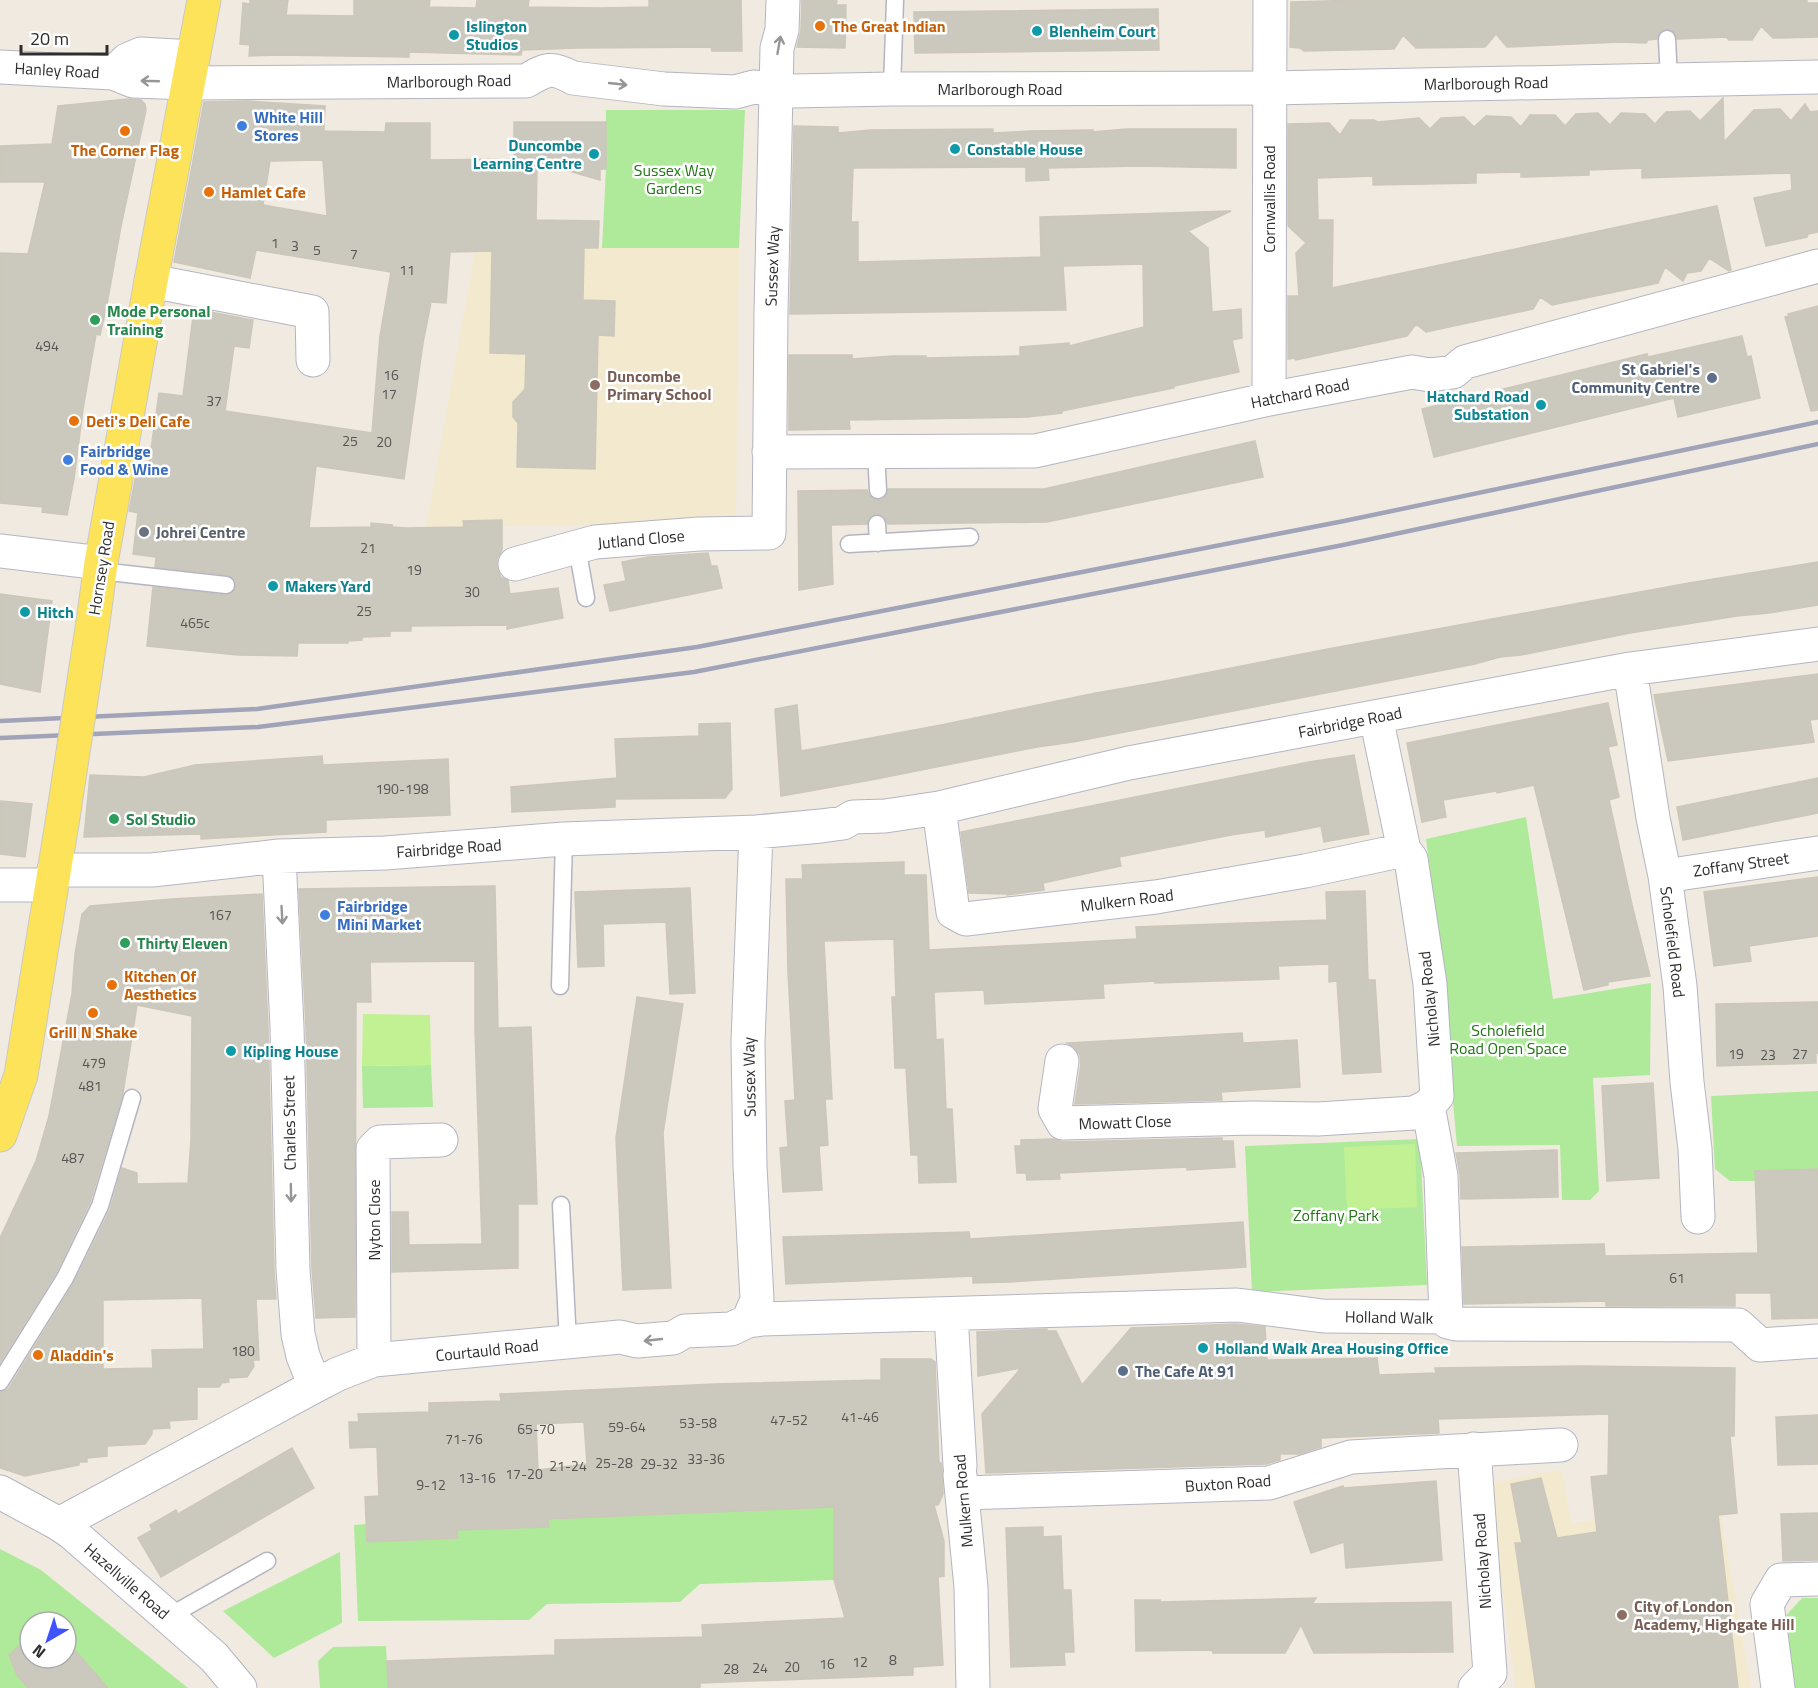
<svg xmlns="http://www.w3.org/2000/svg" width="1818" height="1688" font-family="'Titillium Web',sans-serif">
<rect width="100%" height="100%" fill="#f0eae0"/>
<path fill="#f2e9cf" d="M602 248H739L736 523 426 527 475 251Z
M1562 1470 1571 1523 1719 1505 1751 1688H1516L1488 1483Z"/>
<path fill="#aeea99" fill-rule="evenodd" d="M606 110H745L739 248H602L606 169Z
M1526 817 1553 999 1651 983 1650 1075 1593 1078 1599 1191 1590 1200H1562L1560 1145 1457 1146 1436 914 1426 839Z
M431 1065 433 1107 363 1108 362 1066Z
M1818 1091V1169L1756 1171V1181H1730L1715 1169 1711 1096Z
M1420 1139 1427 1285 1252 1292 1245 1146Z
M834 1507V1580L700 1584 680 1602 547 1604 529 1620 358 1621 354 1525 367 1524 368 1542 457 1538V1530L548 1527V1519Z
M0 1549 41 1570 188 1688H0ZM30 1622H66V1658H30Z
M340 1552 342 1623 274 1658 223 1611Z
M1802 1598H1818V1688H1788L1782 1620Z
M386 1646 388 1688H320L318 1661 333 1647Z"/>
<path fill="#c2f194" d="M363 1014 430 1015 431 1065 362 1066Z
M1415 1144 1417 1207 1347 1210 1344 1147Z"/>
<path fill="#cbc8be" stroke="#ccc7b9" stroke-width="1.5" fill-rule="evenodd" d="M250 0H288L286 15 354 16V0H430L429 7 476 8 477 0H529L528 7 601 8 649 7V0H741L742 51H712L711 47 578 48 522 50 521 55 409 52V57L279 55 249 56 250 45 240 44 243 3 250 4Z
M802 0H837L836 5H846L845 48 797 47 801 31Z
M1361 0H1807V3H1818V37L1773 38 1761 26 1752 40H1729L1726 37 1677 39 1675 33 1667 29 1661 31 1657 39 1648 40 1646 43 1620 42 1507 47 1496 34 1485 47 1416 48 1403 35 1394 49 1304 51 1300 48 1290 47 1291 2Z
M1158 9 1159 50 915 53 914 12Z
M1723 98 1724 142 1754 110 1780 109 1791 121 1805 104 1810 112 1818 111V232L1808 234 1807 237 1766 246 1754 198 1792 190 1791 173 1642 178V168L1589 170V175L1521 177V172L1476 173V183L1373 185V176L1317 178 1318 220H1333L1332 288 1717 206 1731 270 1729 271 1709 258 1701 271 1687 273 1683 281 1665 267 1658 283 1552 305 1540 297 1533 309 1426 332 1416 324 1407 336 1296 360 1294 358 1288 359V296H1299L1296 253 1306 243 1288 226V124L1329 123 1340 135 1350 120H1374L1378 122 1419 118 1430 129 1441 118 1464 117 1474 127 1486 116 1511 117 1521 127 1530 115H1555L1565 126 1576 114 1598 113 1610 125 1621 113 1645 114 1655 124 1666 112 1690 111 1700 121Z
M128 99 141 100 145 104 146 110 121 226 107 304 100 335 96 334 83 409 74 479 67 515 42 512 43 507 0 503V253L28 254 45 182H0V146L52 144 58 106Z
M247 101 325 106 324 131 385 132 386 123H430V160L514 159V122H606V169H600V180L565 170 537 169 536 220 599 221 598 248H584L583 300 615 301 614 336 598 335 595 469 517 467 518 423 513 417V402L525 389 526 354 490 353 492 251 450 252 446 303 431 302 423 343 404 479 316 466 309 528 371 527V523L392 525 393 527 406 528 464 527 463 521 502 520V550L497 559V568L501 577 508 581 510 594 558 588 563 618 507 629V625L411 626V631H390V636L362 637V640L348 641V643H298L297 656 238 655 147 646 153 587 225 595 231 594 236 587 235 580 228 575 155 567 156 557 133 554 138 513 129 511 136 475 147 477 159 393 183 396 194 309 253 320 249 348 234 346 225 411 372 433 380 336 391 272 256 250 250 278 174 262 204 102ZM323 160 327 216 263 205 270 161Z
M794 126 838 127V133L871 130 993 129V133L1031 131 1093 130V132L1126 129H1236V168L1138 166 1048 168 1049 180 1026 181V167L853 168 851 222H858V262L1041 257 1040 217 1231 211 1188 231 1208 248 1212 312 1241 309 1242 338 1232 340 1239 372 1174 386V388L1062 411V413L1027 417 849 420 850 429 789 430V355H852V359L893 356H926V358L1020 356V347L1069 343V346L1144 327 1143 264 1063 266 1066 310 790 314Z
M1818 306V410L1811 411 1785 317 1789 316 1788 314Z
M1742 336 1747 357 1751 356 1760 398 1678 417 1674 398 1434 457 1422 409 1647 354 1648 357Z
M1255 441 1263 477 1047 522 888 524 885 518 877 514 871 516 867 524 831 525 833 584 799 590 798 491 867 490 870 496 878 500 884 498 888 489H1044Z
M708 553 711 566H717L722 588 610 611 604 585 626 581 622 562 648 557Z
M1818 562V605L1769 613 1737 616 1630 633 1521 655 1500 657 1475 664 1073 742 1037 747 871 780 781 796 775 709 797 705 801 751 941 725 1096 693 1165 681 1328 649 1689 583Z
M0 594 52 601 40 692 0 684Z
M1818 674V719L1810 720 1814 742 1668 761 1654 695Z
M1608 703 1617 745 1608 747 1619 797 1609 800 1632 905 1650 976 1608 982V985L1584 990 1534 785 1497 793 1496 791 1443 800 1446 817 1422 822 1407 743Z
M730 723 732 789 725 798 615 799V807L512 812 511 787 617 778 615 739 699 736V724Z
M1354 755 1369 834 1324 842 1321 826 1266 837 1265 830 1231 835 1119 857 1121 866 1043 883 1044 890 1007 895V894L969 893 961 832 1309 762Z
M322 756 323 765 448 759 450 815 326 820V832L201 839V834L84 837 90 775 144 777 195 765Z
M1818 778V813L1683 840 1677 807Z
M0 801 32 804 25 857 0 854Z
M904 862V875H926L929 950 1137 939 1136 927 1327 920 1326 892 1365 891 1368 980H1375L1381 1072 1343 1074 1337 981 1329 982V964L1278 966 1279 979 1155 983V981L1103 984 1104 998 985 1004 984 990 934 992 936 1040 943 1039 946 1109H952L956 1182 919 1183 918 1155H911L906 1068H895L892 997H896L894 939 824 941 832 1099H825L828 1145 819 1146 822 1190 783 1192 780 1148 788 1147 785 1101 795 1100 788 972 786 879H803L802 865Z
M1818 877V936L1749 946 1751 961 1714 966 1704 892Z
M495 886 498 1028 531 1027 537 1204H518V1268L392 1272V1212H408L409 1245 482 1244 475 1029V961L370 962 371 1002H356L355 1317 316 1318 312 1269 306 1027 299 889Z
M690 888 695 993 670 994 666 922 603 924 604 966 578 967 575 892Z
M262 894 268 1028 274 1271 276 1299H256L259 1360H253L254 1366 247 1377 228 1378 229 1382 222 1383 219 1387H197V1419L169 1421 170 1428 152 1429V1434L145 1444 107 1446V1456L87 1458V1462H79V1465L25 1476 0 1468V1392L5 1391 9 1388 74 1283 110 1210 122 1168 137 1173V1184L188 1183 191 1139 192 1016 137 1005 123 1093 90 1202 56 1273 0 1362V1238L36 1161 49 1116 72 994 75 954 82 914 90 906 172 899ZM202 1298 204 1349 152 1350 153 1368 103 1369V1300Z
M637 997 683 1004 663 1133 671 1288 623 1290 616 1138Z
M1818 1002V1053H1816V1063L1717 1066 1716 1004Z
M1242 1033 1243 1043 1297 1040 1300 1087 1221 1092 1222 1100 1075 1104 1081 1064 1080 1055 1074 1047 1067 1043Z
M1653 1083 1659 1178 1607 1181 1602 1086Z
M1222 1138V1141H1233L1235 1167 1187 1170V1167L1059 1173 1060 1179 1027 1180 1026 1173H1017L1015 1146H1021V1140L1053 1139 1064 1142Z
M1557 1150 1558 1197 1461 1199 1460 1175 1456 1153Z
M1818 1169V1318L1772 1319 1771 1293H1735V1306H1606V1301L1464 1304 1462 1247 1604 1244 1605 1256 1758 1253 1755 1171Z
M1243 1222 1246 1267 1009 1282 973 1283V1276L786 1284 783 1237 969 1232 970 1239Z
M1236 1324 1265 1327 1267 1360 1377 1358 1379 1375 1436 1373 1435 1368 1582 1366 1735 1368 1734 1436H1730L1737 1513 1718 1515 1738 1688H1536L1515 1543H1522L1511 1484 1541 1478 1557 1538 1597 1532 1591 1477 1608 1475 1609 1414 1438 1419 1439 1433 1321 1438V1447L1300 1454H1280V1460L1266 1464 986 1473 982 1414 1021 1368 978 1376 977 1332 1047 1329V1331H1056L1082 1385 1131 1328Z
M881 1359H931L935 1362 939 1463H941L942 1470 943 1494 938 1505H934L944 1541V1576L938 1577 943 1665 913 1667V1675L700 1683V1688H388L387 1661 555 1655V1640L703 1637 702 1625 845 1618 834 1580V1507L548 1519 549 1527 457 1530 458 1538 367 1542 365 1497 379 1496 377 1447 350 1448 349 1422H359L358 1414 429 1412V1403L501 1401 500 1394 715 1384 881 1380ZM584 1422 587 1464 538 1470 536 1424Z
M1818 1415V1464L1778 1465 1776 1417Z
M292 1448 314 1488 161 1577 138 1538 152 1530 150 1525 176 1510 178 1514Z
M1436 1481 1442 1560 1346 1568 1344 1542 1311 1553 1294 1502 1343 1486 1344 1488Z
M1818 1513V1560L1783 1561 1781 1514Z
M1043 1527V1537L1061 1536 1063 1590H1071L1074 1652H1064L1065 1665 1011 1667 1006 1528Z
M1316 1598 1312 1604 1451 1602 1453 1652 1314 1653 1301 1625 1285 1653H1213L1212 1650 1136 1651 1135 1600H1160V1602Z
M30 1636V1658H66V1640L108 1688H28L17 1675 9 1655Z"/>
<g fill="none" stroke-linecap="round" stroke-linejoin="round">
<defs>
<path id="lane" d="M1667 39 1669 80
M892 89 895 0
M876 451 878 490
M877 524 878 543
M849 544 970 537
M577 547 586 598
M100 571 226 585
M560 986 564 839
M561 1205 568 1342
M0 1382 65 1278 100 1206 132 1098
M168 1617 267 1561"/>
<path id="street" d="M151 281 312 312 313 360
M1269 399 1270 0
M769 452 1035 451 1269 399 1412 372 1430 375 1453 372 1465 362 1818 266
M0 551 101 563
M515 564 595 542 699 534 769 533 771 312 777 48 782 30 783 0
M1630 669 1653 818 1665 876 1680 986 1687 1082 1695 1149 1698 1217
M939 808 953 912 966 919 1156 897 1305 871 1404 850
M279 856 287 1027 293 1270 298 1334 303 1356 315 1386
M54 870H152L279 856 385 853 564 839 756 832 821 826 843 823 853 817 885 816 939 808 1129 763 1630 669 1818 644
M1665 876 1818 853
M0 885H51
M1062 1061 1055 1109 1063 1123 1252 1118 1318 1119 1414 1113 1428 1106 1437 1096 1430 984 1411 859 1404 850 1376 717
M1428 1106 1441 1176 1446 1317
M951 1315 960 1466
M748 1321 757 1300 750 1166 748 1042 756 832
M374 1360 373 1149 380 1142 441 1140
M1474 1449 1490 1673 1475 1688
M960 1475 971 1587 973 1688
M963 1493 1269 1483 1351 1457 1561 1445
M59 1524 315 1386 338 1374 374 1360 620 1337 637 1341 673 1338 685 1331 731 1329 748 1321 762 1319 1237 1305 1323 1316 1446 1317 1448 1322 1456 1324 1738 1325 1760 1345 1818 1341
M1778 1688 1767 1604 1781 1580 1818 1579"/>
<path id="secondary" d="M0 67 113 73 133 81 189 83 526 81C546 69 551 66 573 78L664 89 735 92 754 87 792 91 892 89 1269 88 1818 77
M113 73 127 60 141 54 193 57
M0 1492 59 1524 72 1533 214 1657 240 1688"/>
<path id="primary" d="M93 622 101 563 151 281 204 0
M0 1135 21 1075 63 817"/>
</defs>
<use href="#lane" stroke="#b4b5c2" stroke-width="19"/>
<use href="#street" stroke="#b4b5c2" stroke-width="35"/>
<use href="#secondary" stroke="#b4b5c2" stroke-width="35"/>
<use href="#primary" stroke="#c9c9c9" stroke-width="35"/>
<use href="#lane" stroke="#fff" stroke-width="16"/>
<use href="#street" stroke="#fff" stroke-width="33"/>
<use href="#secondary" stroke="#fff" stroke-width="33"/>
<use href="#primary" stroke="#fce359" stroke-width="33"/>
<path stroke="#a1a3b9" stroke-width="4.5" d="M0 721 257 709 697 647 1344 521 1818 422
M0 738 258 727 694 672 1343 545 1818 444"/>
<defs>
<path id="primary-bridge" d="M63 817 93 622"/>
</defs>
<use href="#primary-bridge" stroke="#c9c9c9" stroke-width="35" stroke-linecap="butt"/>
<use href="#primary-bridge" stroke="#fce359" stroke-width="33"/>
</g>
<defs><path id="oneway-shaft" d="M-6 0H5M1.5-3L5.5 0L1.5 3" fill="none" stroke-width="1.6" stroke-linecap="round" stroke-linejoin="round" transform="scale(1.5)"/></defs>
<g stroke="#969696">
<use href="#oneway-shaft" transform="translate(779 45) rotate(-80)"/>
<use href="#oneway-shaft" transform="translate(150 81) rotate(-178)"/>
<use href="#oneway-shaft" transform="translate(618 84) rotate(6)"/>
<use href="#oneway-shaft" transform="translate(282 915) rotate(87)"/>
<use href="#oneway-shaft" transform="translate(291 1193) rotate(89)"/>
<use href="#oneway-shaft" transform="translate(653 1340) rotate(174)"/>
</g>
<g fill="#e8710a" stroke="#fff" stroke-width="2">
<circle cx="820" cy="26" r="6"/>
<circle cx="125" cy="131" r="6"/>
<circle cx="209" cy="192" r="6"/>
<circle cx="74" cy="421" r="6"/>
<circle cx="112" cy="985" r="6"/>
<circle cx="93" cy="1013" r="6"/>
<circle cx="38" cy="1355" r="6"/>
</g>
<g fill="#0f9aa8" stroke="#fff" stroke-width="2">
<circle cx="1037" cy="31" r="6"/>
<circle cx="454" cy="35" r="6"/>
<circle cx="955" cy="149" r="6"/>
<circle cx="594" cy="154" r="6"/>
<circle cx="1541" cy="405" r="6"/>
<circle cx="273" cy="586" r="6"/>
<circle cx="25" cy="612" r="6"/>
<circle cx="231" cy="1051" r="6"/>
<circle cx="1203" cy="1348" r="6"/>
</g>
<g fill="#3f7fe0" stroke="#fff" stroke-width="2">
<circle cx="242" cy="126" r="6"/>
<circle cx="68" cy="460" r="6"/>
<circle cx="325" cy="915" r="6"/>
</g>
<g fill="#2e9e5b" stroke="#fff" stroke-width="2">
<circle cx="95" cy="320" r="6"/>
<circle cx="114" cy="819" r="6"/>
<circle cx="125" cy="943" r="6"/>
</g>
<g fill="#5c6f8a" stroke="#fff" stroke-width="2">
<circle cx="1712" cy="378" r="6"/>
<circle cx="1123" cy="1371" r="6"/>
</g>
<g fill="#8d6e63" stroke="#fff" stroke-width="2">
<circle cx="595" cy="385" r="6"/>
<circle cx="1622" cy="1615" r="6"/>
</g>
<circle fill="#6b7280" stroke="#fff" stroke-width="2" cx="144" cy="532" r="6"/>
<g text-anchor="middle" stroke-width="5" stroke-linejoin="round" paint-order="stroke">
<g font-size="14" fill="#555452">
<text x="275" y="248">1</text>
<text x="295" y="251">3</text>
<text x="317" y="255">5</text>
<text x="354" y="259">7</text>
<text x="407" y="275">11</text>
<text x="47" y="351">494</text>
<text x="391" y="380">16</text>
<text x="389" y="399">17</text>
<text x="214" y="406">37</text>
<text x="350" y="446">25</text>
<text x="384" y="447">20</text>
<text x="368" y="553">21</text>
<text x="414" y="575">19</text>
<text x="472" y="597">30</text>
<text x="364" y="616">25</text>
<text x="195" y="628">465c</text>
<text x="402" y="794">190-198</text>
<text x="220" y="920">167</text>
<text x="1736" y="1059">19</text>
<text x="1800" y="1059">27</text>
<text x="1768" y="1060">23</text>
<text x="94" y="1068">479</text>
<text x="90" y="1091">481</text>
<text x="73" y="1163">487</text>
<text x="1677" y="1283">61</text>
<text x="243" y="1356">180</text>
<text x="860" y="1422">41-46</text>
<text x="789" y="1425">47-52</text>
<text x="698" y="1428">53-58</text>
<text x="627" y="1432">59-64</text>
<text x="536" y="1434">65-70</text>
<text x="464" y="1444">71-76</text>
<text x="706" y="1464">33-36</text>
<text x="614" y="1468">25-28</text>
<text x="659" y="1469">29-32</text>
<text x="568" y="1471">21-24</text>
<text x="524" y="1479">17-20</text>
<text x="477" y="1483">13-16</text>
<text x="431" y="1490">9-12</text>
<text x="893" y="1665">8</text>
<text x="860" y="1667">12</text>
<text x="827" y="1669">16</text>
<text x="792" y="1672">20</text>
<text x="760" y="1673">24</text>
<text x="731" y="1674">28</text>
</g>
<g font-size="16" font-weight="bold" fill="#0d838f" stroke="#fff" text-anchor="start">
<text x="466" y="32">Islington<tspan x="466" dy="18">Studios</tspan></text>
<text x="1049" y="37">Blenheim Court</text>
<text x="582" y="151" text-anchor="end">Duncombe<tspan x="582" dy="18">Learning Centre</tspan></text>
<text x="967" y="155">Constable House</text>
<text x="1529" y="402" text-anchor="end">Hatchard Road<tspan x="1529" dy="18">Substation</tspan></text>
<text x="285" y="592">Makers Yard</text>
<text x="37" y="618">Hitch</text>
<text x="243" y="1057">Kipling House</text>
<text x="1215" y="1354">Holland Walk Area Housing Office</text>
</g>
<g font-size="16" font-weight="bold" fill="#c56008" stroke="#fff" text-anchor="start">
<text x="832" y="32">The Great Indian</text>
<text x="125" y="156" text-anchor="middle">The Corner Flag</text>
<text x="221" y="198">Hamlet Cafe</text>
<text x="86" y="427">Deti's Deli Cafe</text>
<text x="124" y="982">Kitchen Of<tspan x="124" dy="18">Aesthetics</tspan></text>
<text x="93" y="1038" text-anchor="middle">Grill N Shake</text>
<text x="50" y="1361">Aladdin's</text>
</g>
<g font-size="16" fill="#2e2e2e" stroke="#fff">
<text transform="translate(57 70) rotate(3)" y="6">Hanley Road</text>
<text transform="translate(449 81) rotate(-1)" y="6">Marlborough Road</text>
<text transform="translate(1486 83) rotate(-1)" y="6">Marlborough Road</text>
<text x="1000" y="95">Marlborough Road</text>
<text transform="translate(1269 199) rotate(-90)" y="6">Cornwallis Road</text>
<text transform="translate(772 266) rotate(-88)" y="6">Sussex Way</text>
<text transform="translate(1300 393) rotate(-11)" y="6">Hatchard Road</text>
<text transform="translate(641 539) rotate(-5)" y="6">Jutland Close</text>
<text transform="translate(101 568) rotate(-81)" y="6">Hornsey Road</text>
<text transform="translate(1350 722) rotate(-11)" y="6">Fairbridge Road</text>
<text transform="translate(449 848) rotate(-4)" y="6">Fairbridge Road</text>
<text transform="translate(1741 864) rotate(-8)" y="6">Zoffany Street</text>
<text transform="translate(1127 900) rotate(-7)" y="6">Mulkern Road</text>
<text transform="translate(1673 942) rotate(83)" y="6">Scholefield Road</text>
<text transform="translate(1429 999) rotate(-96)" y="6">Nicholay Road</text>
<text transform="translate(749 1077) rotate(-91)" y="6">Sussex Way</text>
<text transform="translate(1125 1122) rotate(-2)" y="6">Mowatt Close</text>
<text transform="translate(289 1123) rotate(-91)" y="6">Charles Street</text>
<text transform="translate(374 1220) rotate(-90)" y="6">Nyton Close</text>
<text transform="translate(1389 1317) rotate(1)" y="6">Holland Walk</text>
<text transform="translate(487 1350) rotate(-6)" y="6">Courtauld Road</text>
<text transform="translate(1228 1483) rotate(-4)" y="6">Buxton Road</text>
<text transform="translate(963 1501) rotate(-95)" y="6">Mulkern Road</text>
<text transform="translate(1482 1561) rotate(-94)" y="6">Nicholay Road</text>
<text transform="translate(127 1581) rotate(41)" y="6">Hazellville Road</text>
</g>
<g font-size="16" font-weight="bold" fill="#366cbe" stroke="#fff" text-anchor="start">
<text x="254" y="123">White Hill<tspan x="254" dy="18">Stores</tspan></text>
<text x="80" y="457">Fairbridge<tspan x="80" dy="18">Food &amp; Wine</tspan></text>
<text x="337" y="912">Fairbridge<tspan x="337" dy="18">Mini Market</tspan></text>
</g>
<g font-size="16" fill="#217315" stroke="#fff">
<text x="674" y="176">Sussex Way<tspan x="674" dy="18">Gardens</tspan></text>
<text x="1508" y="1036">Scholefield<tspan x="1508" dy="18">Road Open Space</tspan></text>
<text x="1336" y="1221">Zoffany Park</text>
</g>
<g font-size="16" font-weight="bold" fill="#27864d" stroke="#fff" text-anchor="start">
<text x="107" y="317">Mode Personal<tspan x="107" dy="18">Training</tspan></text>
<text x="126" y="825">Sol Studio</text>
<text x="137" y="949">Thirty Eleven</text>
</g>
<g font-size="16" font-weight="bold" fill="#4e5e75" stroke="#fff" text-anchor="end">
<text x="1700" y="375">St Gabriel's<tspan x="1700" dy="18">Community Centre</tspan></text>
<text x="1135" y="1377" text-anchor="start">The Cafe At 91</text>
</g>
<g font-size="16" font-weight="bold" fill="#785e54" stroke="#fff" text-anchor="start">
<text x="607" y="382">Duncombe<tspan x="607" dy="18">Primary School</tspan></text>
<text x="1634" y="1612">City of London<tspan x="1634" dy="18">Academy, Highgate Hill</tspan></text>
</g>
<g font-size="16" font-weight="bold" fill="#5b616d" stroke="#fff" text-anchor="start">
<text x="156" y="538">Johrei Centre</text>
</g>
</g>
<g transform="translate(48 1640) rotate(219)"><circle r="28" fill="#ffffff" stroke="#ababab" stroke-width="1.5"/>
<path d="M0-4.5L10 22L0 15L-10 22Z" fill="#3e52ff"/>
<text y="-9" font-size="16" font-weight="bold" text-anchor="middle" fill="#2e2e2e">N</text>
</g>
<path d="M21 45v9h86v-9" fill="none" stroke="#2e2e2e" stroke-width="3"/>
<text x="30" y="45" font-size="18" fill="#2e2e2e" stroke="#ffffff" stroke-width="4.5" paint-order="stroke">20 m</text>
</svg>
